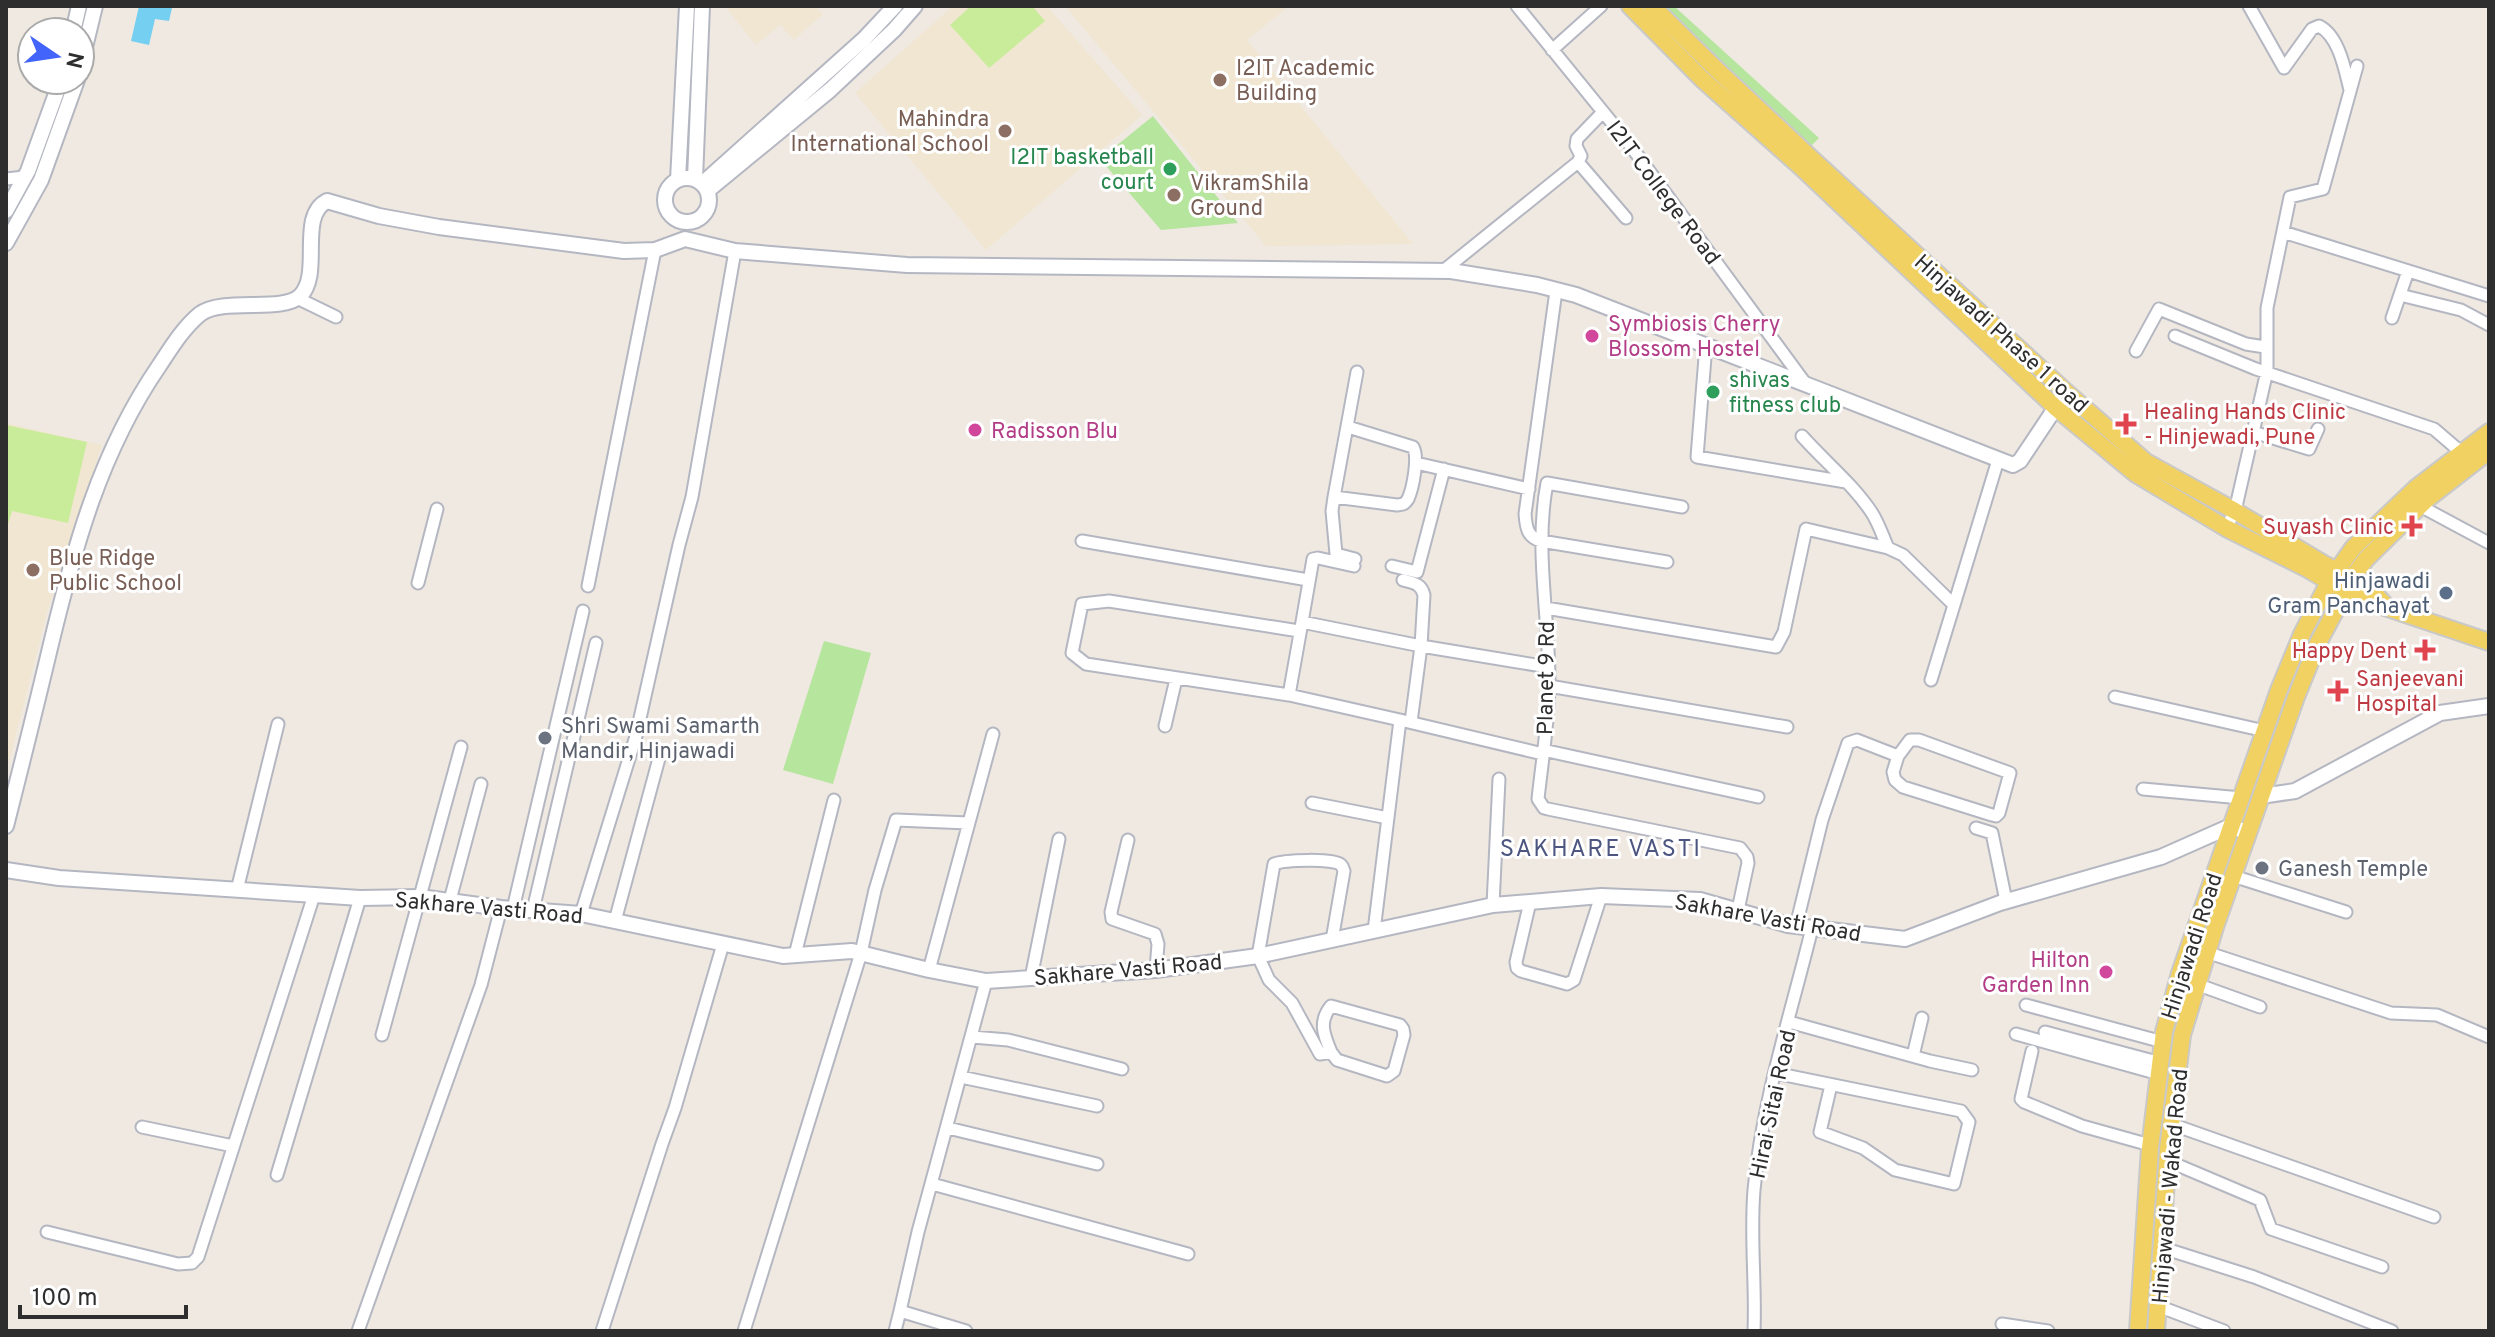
<svg xmlns="http://www.w3.org/2000/svg" width="2495" height="1337" font-family="Overpass,sans-serif">
<rect width="100%" height="100%" fill="#efe9e1"/>
<path fill="#f0e6d1" d="M731 6H816L823 14 794 40 780 25 756 45 727 9Z
M953 6H1047L1142 115 986 250 855 93Z
M1065 6H1289L1247 40 1413 244 1266 246Z
M6 423 102 445 48 609 6 774Z"/>
<path fill="#b6e59e" d="M1661 6H1674L1819 138 1808 149Z
M1153 116 1238 223 1161 230 1100 159Z
M824 641 871 653 833 784 783 770Z"/>
<path fill="#c9ec9a" d="M971 6H1032L1045 21 989 68 950 25Z
M6 425 87 442 68 523 12 511 6 531Z"/>
<path fill="#75cff0" d="M139 6 172 8 169 21 155 19 149 45 131 41Z"/>
<g fill="none" stroke-linecap="round" stroke-linejoin="round">
<defs>
<path id="minor" d="M1517 6 1630 145 1805 383
M2249 6 2284 68 2312 29 2319 26C2339 36 2345 70 2350 90
M1552 50 1601 6
M1578 162 1626 218
M6 179 24 177
M2283 232 2489 296
M1443 271 1578 162 1581 156 1576 146 1577 139 1603 112
M1556 291 1525 514C1526 527 1527 537 1541 541L1667 562
M2400 295 2461 310 2489 325
M297 298 336 317
M2392 318 2408 271
M2175 336 2256 369 2434 429 2462 453
M1706 345 1697 457 1846 482
M2136 351 2159 309 2246 344 2265 347
M2253 432 2309 449 2318 429
M1802 436C1825 462 1853 484 1872 513 1879 524 1883 537 1888 548
M1416 463 1529 489
M1334 497 1397 505C1403 504 1404 505 1408 499 1413 488 1419 457 1413 447L1348 427
M2420 506 2489 543
M1682 507 1547 483C1534 551 1550 619 1549 688 1548 725 1542 762 1538 799L1544 808 1548 809 1740 848 1747 857 1748 863 1738 910
M2226 528 2235 511 2267 371V308L2290 197 2323 189 2357 66
M1082 541 1308 580
M1355 559 1336 554 1332 511 1334 497 1357 372
M1392 566 1417 572 1444 469
M1403 580C1413 583 1421 583 1424 595L1421 646 1548 667
M418 583 437 509
M588 586 655 250
M1546 608 1776 647 1784 632 1806 529 1888 548 1903 555 1954 605 1998 460
M1302 622 1313 559 1318 558 1354 566
M1931 680 1954 605
M1549 686 1787 727
M1289 695 1086 664 1072 653 1082 604 1109 601 1299 631
M2115 697 2265 731
M1400 720 1289 695 1302 622 1421 646 1411 722
M1165 726 1176 679
M1543 750 1758 797
M2143 789 2241 798
M1312 803 1388 818
M1976 828 1992 833 2006 901
M1128 840 1111 912 1112 919 1155 934 1158 944 1156 970
M2233 876 2346 912
M237 890 278 724
M450 900 481 784
M1530 902 1516 962 1517 968 1521 971 1567 984 1574 980 1601 896
M1493 905 1499 779
M513 909 583 611
M533 910 596 643
M581 914 636 736 679 545 692 497 735 251
M615 921 661 751
M1796 926 1822 820 1848 743 1857 740 1898 756 1893 772 1895 780 1903 787 1992 815 1996 816 1999 813 2010 773 1919 740H1910L1898 756
M1374 931 1400 720 1543 754
M2206 952 2391 1013 2437 1015 2489 1037
M795 955 834 800
M929 970 993 734
M1031 978 1059 839
M2196 984 2260 1007
M2026 1005 2163 1042
M1789 1022 1930 1061 1972 1070
M2045 1032 2161 1063
M2016 1034 2159 1074
M382 1035 461 747
M972 1037 1008 1040 1122 1069
M2032 1051 2021 1099 2024 1102 2082 1126 2150 1145
M1331 1052C1324 1035 1318 1022 1331 1006L1400 1025 1403 1029 1404 1035 1394 1071 1387 1076 1337 1060 1331 1052 1320 1054 1292 1003 1269 980 1258 956 1274 864C1284 860 1334 858 1341 865 1343 867 1343 869 1344 871L1332 940
M1913 1056 1922 1018
M1775 1073 1961 1111 1969 1122 1954 1184 1895 1170 1863 1148 1820 1132 1831 1085
M961 1077 1097 1106
M2171 1124 2434 1217
M142 1127 233 1146
M948 1128 1097 1164
M2168 1161 2260 1200 2271 1229 2382 1267
M277 1175 360 898
M932 1184 1188 1254
M47 1232 178 1264 192 1263 198 1257 314 895
M2163 1248 2254 1277 2392 1331
M2158 1306 2224 1331
M2002 1324 2048 1331
M358 1331 481 985 501 908
M602 1331 662 1144 675 1108 723 944
M744 1331 861 953 875 890 896 820 968 823
M895 1331 900 1311
M966 1331 900 1311 918 1232 986 981
M1754 1331C1756 1284 1750 1237 1754 1190 1762 1101 1791 1014 1812 928"/>
<path id="tertiary" d="M73 32 79 6
M80 68 95 6
M665 200a22 22 0 1 1 44 0a22 22 0 1 1-44 0Z
M695 179 702 6
M678 180 687 6
M702 184 864 39 895 6
M707 191 830 90 894 30 915 6
M6 211 28 171 61 80
M6 243 41 180 77 80
M2261 796 2295 791 2440 713 2489 706
M6 826C21 767 36 707 50 648 74 548 100 452 159 366 171 348 183 328 200 314 223 297 282 313 300 296 323 274 297 216 327 201L379 216 439 227 624 251 655 250 685 239 735 251 907 265 1451 271 1537 285 1576 295 2013 465 2020 461 2066 392
M6 870 59 878 360 898 420 897 501 908 581 914 783 956 852 951 929 970 986 981 1156 970 1258 956 1493 905 1601 896 1700 900 1788 925 1905 939 2000 903 2161 857 2231 826 2248 833"/>
<path id="primary" d="M1630 6 1702 79 1801 167 2055 407 2136 474 2226 528 2306 568 2355 597 2489 642
M1652 6 1715 68 1811 158 2066 392 2146 462 2235 511 2324 564 2368 587 2388 608
M2138 1331 2150 1148 2164 1032 2180 973 2279 690 2302 634 2329 582 2353 548 2416 488 2489 432
M2156 1331 2168 1149 2182 1035 2215 927 2296 697 2318 643 2355 574 2366 559 2426 500 2489 451"/>
</defs>
<use href="#minor" stroke="#b4b7c1" stroke-width="15"/>
<use href="#tertiary" stroke="#b4b7c1" stroke-width="18"/>
<use href="#primary" stroke="#c9c9c9" stroke-width="20"/>
<use href="#minor" stroke="#fff" stroke-width="11"/>
<use href="#tertiary" stroke="#fff" stroke-width="14"/>
<use href="#primary" stroke="#f2d163" stroke-width="16"/>
</g>
<g fill="#8d6e63" stroke="#fff" stroke-width="3">
<circle cx="1220" cy="80" r="8"/>
<circle cx="1005" cy="131" r="8"/>
<circle cx="1174" cy="195" r="8"/>
<circle cx="33" cy="570" r="8"/>
</g>
<g fill="#2e9e5b" stroke="#fff" stroke-width="3">
<circle cx="1170" cy="169" r="8"/>
<circle cx="1713" cy="392" r="8"/>
</g>
<g fill="#d1479c" stroke="#fff" stroke-width="3">
<circle cx="1592" cy="336" r="8"/>
<circle cx="975" cy="430" r="8"/>
<circle cx="2106" cy="972" r="8"/>
</g>
<g fill="#e0444e" stroke="#fff" stroke-width="3">
<path d="M2122 412h8v8h8v8h-8v8h-8v-8h-8v-8h8z"/>
<path d="M2408 514h8v8h8v8h-8v8h-8v-8h-8v-8h8z"/>
<path d="M2421 638h8v8h8v8h-8v8h-8v-8h-8v-8h8z"/>
<path d="M2334 679h8v8h8v8h-8v8h-8v-8h-8v-8h8z"/>
</g>
<circle fill="#5c6f8a" stroke="#fff" stroke-width="3" cx="2446" cy="593" r="8"/>
<g fill="#6b7280" stroke="#fff" stroke-width="3">
<circle cx="545" cy="738" r="8"/>
<circle cx="2262" cy="868" r="8"/>
</g>
<g text-anchor="middle" stroke-width="6" stroke-linejoin="round" paint-order="stroke">
<g font-size="22" fill="#785e54" stroke="#fff" text-anchor="start">
<text x="1236" y="75">I2IT Academic<tspan x="1236" dy="25">Building</tspan></text>
<text x="989" y="126" text-anchor="end">Mahindra<tspan x="989" dy="25">International School</tspan></text>
<text x="1190" y="190">VikramShila<tspan x="1190" dy="25">Ground</tspan></text>
<text x="49" y="565">Blue Ridge<tspan x="49" dy="25">Public School</tspan></text>
</g>
<g font-size="22" fill="#27864d" stroke="#fff" text-anchor="end">
<text x="1154" y="164">I2IT basketball<tspan x="1154" dy="25">court</tspan></text>
<text x="1729" y="387" text-anchor="start">shivas<tspan x="1729" dy="25">fitness club</tspan></text>
</g>
<g font-size="22" fill="#2e2e2e" stroke="#fff">
<text transform="translate(1664 192) rotate(53)" y="8">I2IT College Road</text>
<text transform="translate(2002 333) rotate(42)" y="8">Hinjawadi Phase 1 road</text>
<text transform="translate(1545 678) rotate(-89)" y="8">Planet 9 Rd</text>
<text transform="translate(489 907) rotate(5)" y="8">Sakhare Vasti Road</text>
<text transform="translate(1768 917) rotate(10)" y="8">Sakhare Vasti Road</text>
<text transform="translate(2191 946) rotate(-72)" y="8">Hinjawadi Road</text>
<text transform="translate(1128 969) rotate(-5)" y="8">Sakhare Vasti Road</text>
<text transform="translate(1772 1104) rotate(-78)" y="8">Hirai Sitai Road</text>
<text transform="translate(2169 1186) rotate(-85)" y="8">Hinjawadi - Wakad Road</text>
</g>
<g font-size="22" fill="#b23c85" stroke="#fff" text-anchor="start">
<text x="1608" y="331">Symbiosis Cherry<tspan x="1608" dy="25">Blossom Hostel</tspan></text>
<text x="991" y="438">Radisson Blu</text>
<text x="2090" y="967" text-anchor="end">Hilton<tspan x="2090" dy="25">Garden Inn</tspan></text>
</g>
<g font-size="22" fill="#be3a42" stroke="#fff" text-anchor="start">
<text x="2144" y="419">Healing Hands Clinic<tspan x="2144" dy="25">- Hinjewadi, Pune</tspan></text>
<text x="2394" y="534" text-anchor="end">Suyash Clinic</text>
<text x="2407" y="658" text-anchor="end">Happy Dent</text>
<text x="2356" y="686">Sanjeevani<tspan x="2356" dy="25">Hospital</tspan></text>
</g>
<g font-size="22" fill="#4e5e75" stroke="#fff" text-anchor="end">
<text x="2430" y="588">Hinjawadi<tspan x="2430" dy="25">Gram Panchayat</tspan></text>
</g>
<g font-size="22" fill="#5b616d" stroke="#fff" text-anchor="start">
<text x="561" y="733">Shri Swami Samarth<tspan x="561" dy="25">Mandir, Hinjawadi</tspan></text>
<text x="2278" y="876">Ganesh Temple</text>
</g>
<g font-size="24" letter-spacing="2" fill="#4d5680" stroke="#fff">
<text x="1601" y="856">SAKHARE VASTI</text>
</g>
</g>
<rect width="2495" height="1337" fill="none" stroke="#2e2e2e" stroke-width="16"/>
<g transform="translate(56 56) rotate(103)"><circle r="38" fill="#ffffff" stroke="#ababab" stroke-width="2"/>
<path d="M0-6L14 30L0 20L-14 30Z" fill="#4264fb"/>
<text y="-12" font-size="22" font-weight="bold" text-anchor="middle" fill="#2e2e2e">N</text>
</g>
<path d="M20 1305v12h166v-12" fill="none" stroke="#2e2e2e" stroke-width="4"/>
<text x="32" y="1305" font-size="24" fill="#2e2e2e" stroke="#ffffff" stroke-width="6" paint-order="stroke">100 m</text>
</svg>
